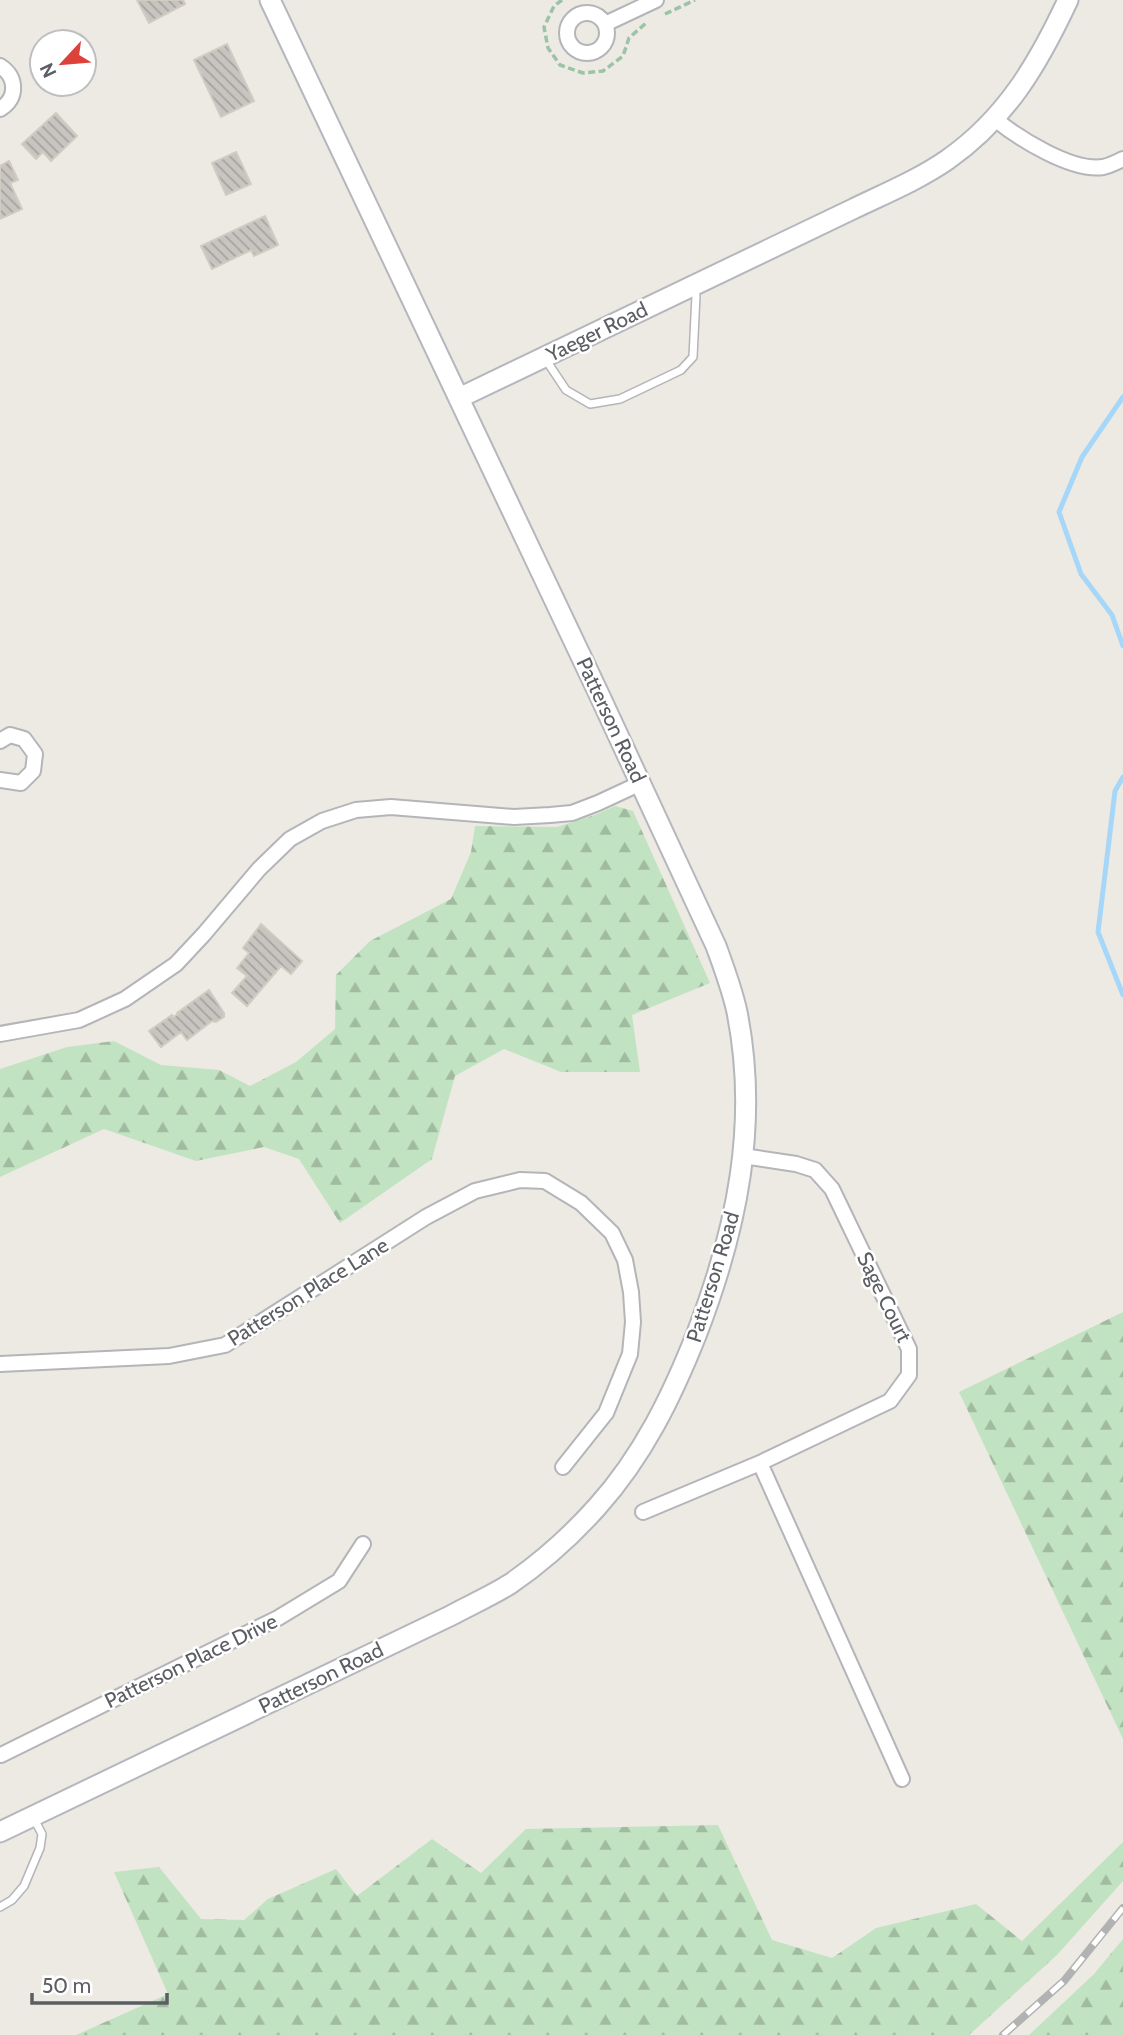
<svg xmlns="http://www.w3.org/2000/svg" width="1123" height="2035" font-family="Cabin,sans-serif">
<defs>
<pattern id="forest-firs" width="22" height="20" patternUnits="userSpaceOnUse" patternTransform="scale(1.75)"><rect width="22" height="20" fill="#c2e3c1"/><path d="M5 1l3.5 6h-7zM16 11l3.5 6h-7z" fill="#a1bba0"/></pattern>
<pattern id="building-back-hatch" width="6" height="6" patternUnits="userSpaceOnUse" patternTransform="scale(1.75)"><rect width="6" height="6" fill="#c8c5c0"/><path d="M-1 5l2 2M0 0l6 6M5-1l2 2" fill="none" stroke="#a5a39f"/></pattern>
</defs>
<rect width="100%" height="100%" fill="#edeae3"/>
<path fill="url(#forest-firs)" d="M615 806 633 811 710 983 632 1015 640 1072H561L504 1049 455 1076 432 1159 340 1223 299 1159 264 1147 196 1161 104 1129 0 1177V1069L67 1047 114 1041 161 1065 219 1070 250 1086 296 1062 335 1029 336 975 370 941 451 899 471 852 475 826 557 827 595 815Z
M1123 1312V1739L959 1392Z
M718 1825 772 1940 832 1958 876 1928 976 1904 1022 1941 1123 1842V1881L1057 1955 969 2035H76L168 1994 114 1872 159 1867 201 1919 244 1920 268 1899 336 1869 357 1896 432 1839 481 1873 526 1829Z
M1123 1939V2035H1029L1094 1974Z"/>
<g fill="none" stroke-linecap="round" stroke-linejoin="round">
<path stroke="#a7d7f8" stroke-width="5" d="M1123 397 1082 457 1059 512 1081 574 1112 615 1123 646
M1123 777 1115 791 1098 932 1123 995"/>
</g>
<path fill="url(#building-back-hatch)" stroke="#d1ccc2" stroke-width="2" d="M137 0H183L185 4 149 23Z
M227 44 254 101 221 117 194 60Z
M56 113 77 136 51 161 43 152 36 159 22 144Z
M236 152 251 184 226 195 212 163Z
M9 161 18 180 10 183 22 209 0 219V166Z
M265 216 278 245 254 256 251 250 212 269 201 246Z
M261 924 302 961 291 974 281 966 247 1006 232 993 247 976 237 968 249 953 243 948Z
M209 990 224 1013V1017L216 1022 212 1021 187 1040 181 1032 161 1047 149 1031 172 1015 173 1017 178 1014 177 1013Z"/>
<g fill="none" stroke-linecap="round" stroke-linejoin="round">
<defs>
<path id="lane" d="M546 360 566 390 590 404 620 399 681 370 693 357 696 295 692 287
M0 1907 12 1900 24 1886 40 1848 42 1834 33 1817"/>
<path id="street" d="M567 33a20 20 0 1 1 40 0a20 20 0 1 1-40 0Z
M605 24 656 0
M0 66C17 77 18 98 0 109
M995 119C1018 138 1072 172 1103 167 1109 166 1117 162 1123 159
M0 741 10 735 24 739 35 754 33 771 21 783 0 780
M0 1034 79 1020 125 999 176 964 204 934 259 869 290 839 322 821 356 810 391 807 514 817 550 815 572 813 598 803 641 783
M0 1364 169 1356 225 1345 426 1217 475 1191 520 1180 545 1181 581 1203 612 1233 625 1260 631 1292 633 1322 630 1354 606 1413 563 1467
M760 1463 902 1779
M643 1512 760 1463 890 1401 909 1375V1349L832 1189 815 1170 796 1164 743 1156
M1 1755 278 1618 339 1581 363 1544"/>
<path id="secondary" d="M459 398 853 209C884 194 918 180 947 160 1006 119 1038 64 1068 0
M0 1832 450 1616C470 1605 491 1596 510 1584 542 1562 572 1535 597 1507 643 1456 672 1396 697 1333 737 1229 759 1123 737 1012 732 989 724 968 716 946L597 690 270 0"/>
</defs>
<use href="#lane" stroke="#b3b5b9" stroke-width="10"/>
<use href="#street" stroke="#b3b5b9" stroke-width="18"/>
<use href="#secondary" stroke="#b4b7bc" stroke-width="23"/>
<path stroke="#9bc3a5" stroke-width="3.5" stroke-dasharray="7 3.5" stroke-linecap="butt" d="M562 0 554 6 544 27 548 48 560 65 583 73 603 71 623 56 629 38 646 23
M665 14 695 0"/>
<use href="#lane" stroke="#fff" stroke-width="7"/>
<use href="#street" stroke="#fff" stroke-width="14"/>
<use href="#secondary" stroke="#fff" stroke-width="19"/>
<defs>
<path id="rail" d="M1003 2035 1064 1981 1123 1908"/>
</defs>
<use href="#rail" stroke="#b1b2b2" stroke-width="8"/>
<use href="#rail" stroke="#fff" stroke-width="5" stroke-dasharray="16" stroke-linecap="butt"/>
</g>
<g text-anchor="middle" stroke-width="5" stroke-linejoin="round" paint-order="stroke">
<g font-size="21" fill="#5b5e62" stroke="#fff">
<text transform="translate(597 332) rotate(-26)" y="7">Yaeger Road</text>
<text transform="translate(611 720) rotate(65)" y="7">Patterson Road</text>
<text transform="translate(713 1277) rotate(-73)" y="7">Patterson Road</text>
<text transform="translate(308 1292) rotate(-32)" y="7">Patterson Place Lane</text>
<text transform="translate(884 1297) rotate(64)" y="7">Sage Court</text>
<text transform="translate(191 1661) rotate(-26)" y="7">Patterson Place Drive</text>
<text transform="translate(321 1678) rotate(-26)" y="7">Patterson Road</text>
</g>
</g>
<g transform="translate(63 63) rotate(244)"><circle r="33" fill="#ffffff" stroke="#bdbfc0" stroke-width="2"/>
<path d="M0-5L12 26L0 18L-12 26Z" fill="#dc4239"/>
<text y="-10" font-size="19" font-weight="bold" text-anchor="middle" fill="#5b5e62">N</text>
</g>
<path d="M32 1993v10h135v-10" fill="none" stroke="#5b5e62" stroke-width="3.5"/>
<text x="42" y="1993" font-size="21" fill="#5b5e62" stroke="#ffffff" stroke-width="5" paint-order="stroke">50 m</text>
</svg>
